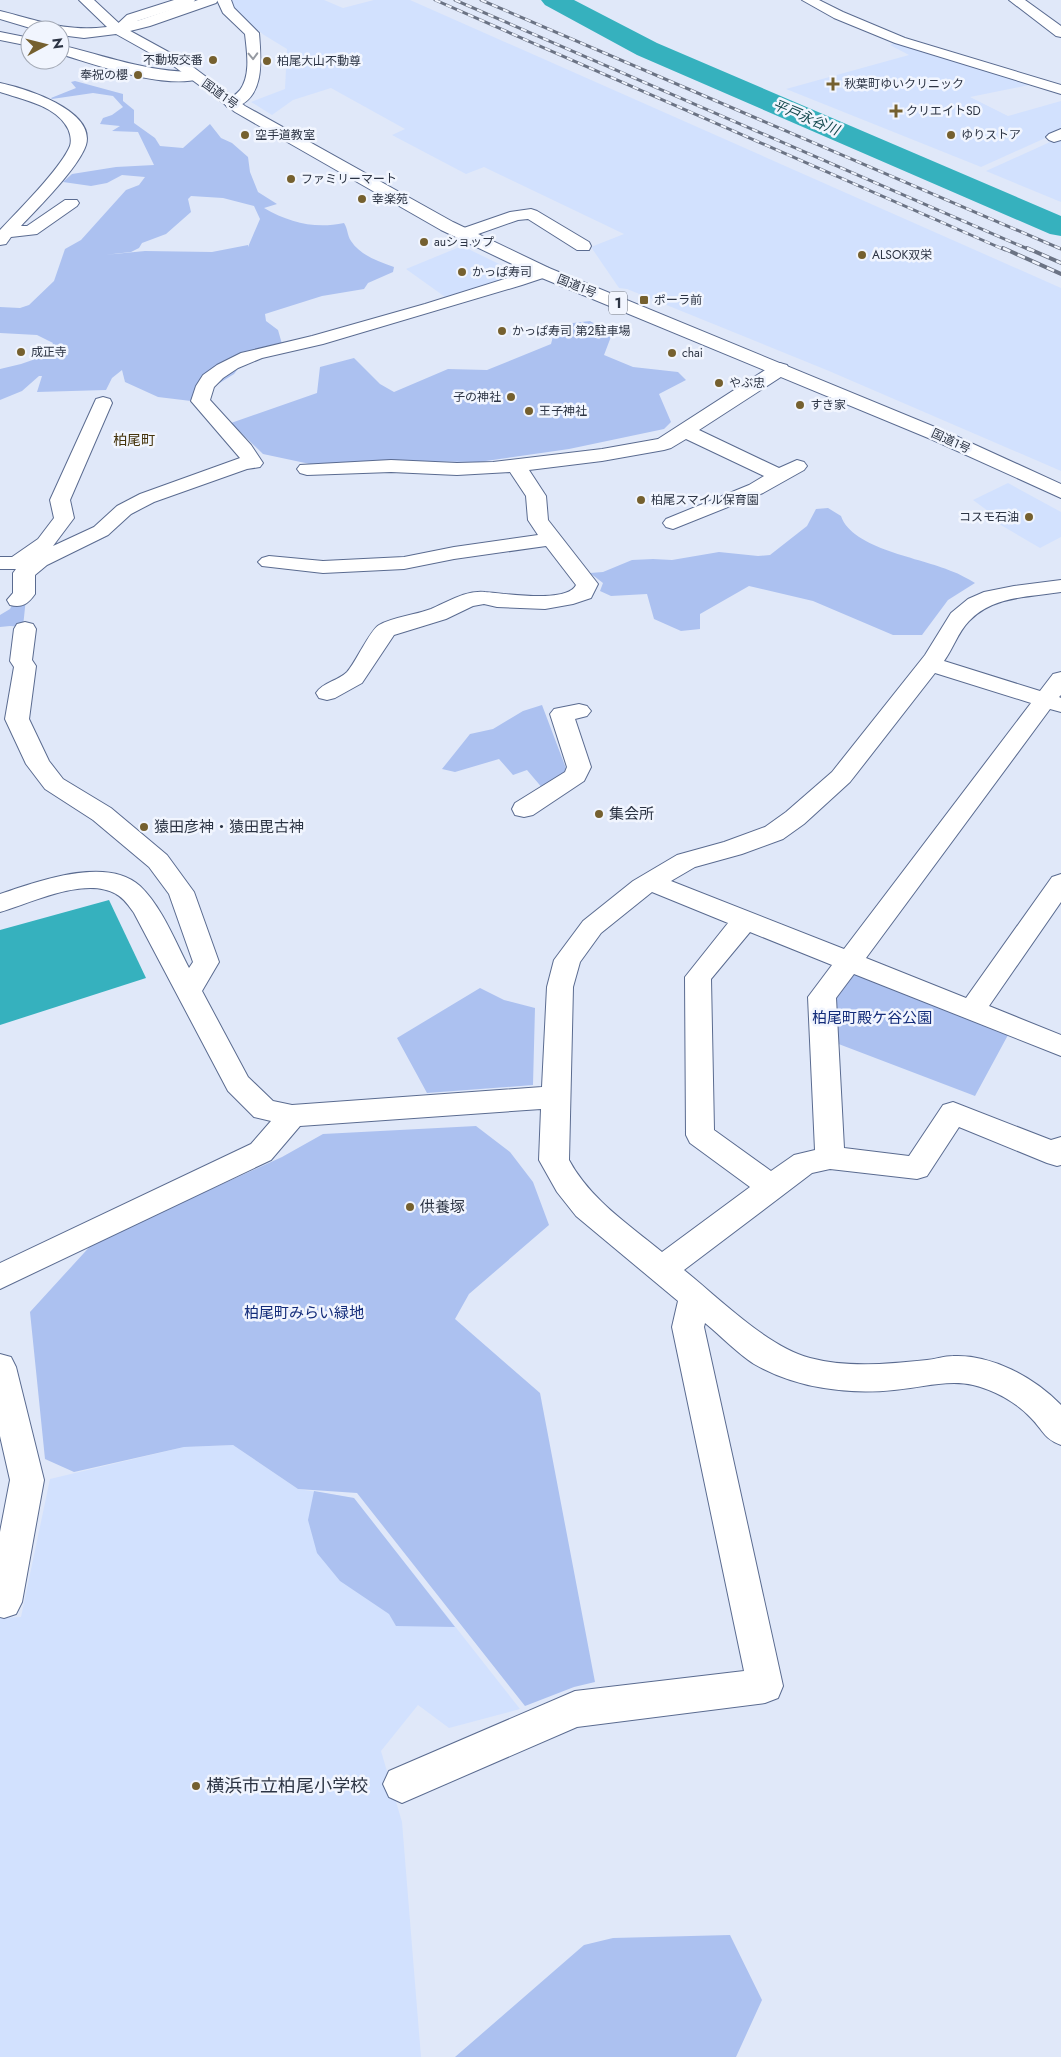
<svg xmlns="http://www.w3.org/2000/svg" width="1061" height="2057" font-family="Jost,'Noto Sans JP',sans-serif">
<rect width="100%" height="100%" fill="#e0e8f9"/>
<path fill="#d2e1fe" d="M232 0H324L343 8 374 0H410L1061 288V471L829 371 627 289 619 288 591 247 624 234 484 167 466 174 392 135 405 129 331 88 293 100 272 115 251 102 285 89 287 49 264 35 236 13Z
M894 43 1034 84 970 97 1008 116 1061 101V131L981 167 786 89 909 55 890 45Z
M1061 137V202L986 171Z
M462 246 520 274 448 299 406 269Z
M1008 483 1061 512V537L1040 548 999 524 1003 522 973 500Z
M233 1445 298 1489 354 1498 520 1709 449 1728 418 1705 381 1751 402 1822 421 2057H0V1618L21 1617 50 1479 184 1447Z"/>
<path fill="#acc1f0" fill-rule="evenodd" d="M75 81 123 94V101L134 110V123L155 138 160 146 183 148 210 124 221 138 232 143 248 157 250 172 258 192 277 204 264 208C290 223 315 229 344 223 348 229 347 235 351 241 361 256 378 261 394 267L393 272 368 283 364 289 322 296 265 314 266 321 278 330 282 344 244 361 234 374 191 401 158 397 125 382 122 370 112 378 106 390 37 392 42 376H39L22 391 0 400V369L21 364 47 355 53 343 37 335 0 333V307L20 308 29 305 54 281 65 249 81 240 126 190 139 185 145 177 122 175 107 183 91 186 63 182 72 174 116 167 154 165 138 132 112 131 120 126 100 124 103 118 112 115 123 107 113 96 93 93 52 99 51 98 76 88 71 82ZM191 196 223 198 254 206 260 219 248 247V245L212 252 145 251 104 255 131 252 139 248 142 243 166 234 191 212 188 199Z
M590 321 612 334 604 355 633 367 678 372 686 380 659 394 671 422 664 429 569 449 479 462 391 461 310 464 263 454 231 423 317 393 320 367 354 358 380 384 394 392 448 369 487 370 551 344 556 325Z
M828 508 841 516C852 549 922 558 951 571 960 574 968 579 975 583L948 600 922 635H893L813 601 749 586 700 614V629L681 631 654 619 647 594 611 596 600 591 603 583 590 573 603 572 632 560 653 559 672 560 719 552 758 556 770 555 807 526 816 509Z
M26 598 23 627 10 626 0 627V615L10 609 12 605Z
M542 705 567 771 544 790 527 770 513 775 499 759 455 772 442 769 470 734 493 729 523 711Z
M860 974 1008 1035 975 1096 836 1043 834 998 850 976Z
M480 988 504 1000 535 1008 533 1085 427 1093 397 1038Z
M476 1126 510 1152 533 1182 549 1225 469 1294 455 1319 540 1393 595 1682 574 1687 525 1706 357 1493 298 1489 233 1445 184 1447 74 1472 45 1459 30 1312 94 1242 282 1157 323 1134Z
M314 1491 354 1498 455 1627 396 1626 389 1614 340 1581 317 1553 308 1520Z
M730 1935 762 2000 736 2057H455L584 1945 613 1938Z"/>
<path fill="#36b1be" d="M109 900 146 978 0 1025V930Z"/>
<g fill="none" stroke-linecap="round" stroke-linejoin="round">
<path fill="#36b1be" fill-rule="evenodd" d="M541 0H574L657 43 1061 216V236L1050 234 637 55 545 5Z"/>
<defs>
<path id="minor" d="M174 0H195L193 3 137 21 123 33 118 34 111 30 127 15Z
M217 0H231L234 8 259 33C261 59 266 100 232 108L227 107 225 104C229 98 235 96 240 90 251 75 247 52 245 34L223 13Z
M802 0H819L843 12 905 38 1061 85V94L895 43 834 18Z
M1009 0H1025L1061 26V37L1056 36Z
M0 32 30 38V46L0 40Z
M60 45C106 56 147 72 195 72L200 73 202 76 200 79C161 89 98 65 60 54Z
M0 83C24 88 96 110 86 145 79 167 38 208 21 226H27L65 200H77L79 203 77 206 37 234 11 237 6 244 0 245V230C18 211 61 168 70 146 72 140 70 130 65 124 52 105 21 99 0 92Z
M1061 129V140L1054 142 1049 140 1046 137 1049 134Z
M531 209 537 211 589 242 591 246 589 250H577L528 219 518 220 464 239 458 238 456 234 458 230 510 212Z
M543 267 549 268 552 272 549 276 522 285 323 344 262 358 238 368 223 378 214 387 210 400 251 445 263 463 260 467 247 469 154 502 131 514 108 535 47 565 35 575V594C28 604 22 608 10 605L7 600 13 593V573L16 569H0V557H12L38 539 54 518 50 500 96 399 103 397 110 399 112 403 70 500 74 518 53 546 94 527 117 506 140 494 240 458 191 401 196 386 203 375 217 365 241 353 312 336 425 304Z
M780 363 787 365 789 369 787 373 699 430 779 468 797 460 804 462 807 466 804 470 763 493 673 529 666 527 663 523 666 519 749 485 764 476 686 439 671 448 664 450 602 461 529 470 546 496 548 520 598 584 591 598 573 604 545 609 497 607 484 604 473 606 446 619 394 635 362 683 335 698 327 700 319 698 316 693C323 682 338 681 347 672 356 662 370 630 379 625 393 617 415 615 431 609 448 602 465 590 485 592 502 593 567 604 576 585L546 546 454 559 404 569 323 573 262 566 258 562 262 558 269 556 323 561 404 557 454 547 538 535 528 520 526 496 510 472 457 475 391 472 307 475 300 473 297 469 300 465 391 460 457 463 493 462 602 449 658 439 773 365Z
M1061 580V592C1029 597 993 596 969 621 958 632 953 649 944 661L1040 691 1053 674 1061 672V695L1059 697 1061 698V712L1050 709 866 958 966 998 1052 877 1061 874V902L989 1006 1061 1035V1056L854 974 836 998 844 1148 909 1156 943 1105 953 1102 1051 1140 1061 1137V1165L1057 1166 1047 1163 959 1127 927 1176 917 1179 830 1169 812 1173 684 1270C719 1298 766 1346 810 1358 848 1368 888 1364 927 1360 936 1359 944 1356 953 1356 992 1354 1035 1378 1061 1405V1445C1044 1439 1043 1430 1031 1418 1016 1402 994 1390 973 1385 948 1379 919 1388 894 1390 847 1395 796 1388 754 1364 737 1353 721 1336 705 1323L704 1327 783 1686 778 1698 765 1703 577 1727 402 1803 389 1797 383 1784 389 1771 575 1691 744 1671 672 1327 678 1301 576 1216 557 1192 539 1160 541 1109 300 1126 271 1160 0 1289V1263L251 1144 271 1121 254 1117 228 1091 134 913C129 906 124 898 116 894 85 876 31 903 0 912V894C36 882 107 855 140 886 162 907 175 941 189 968L193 962 169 894 149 867 93 820 45 789 26 764 5 719 14 667 10 661 14 629 17 624 25 622 33 624 36 629 32 660 36 666 29 719 49 761 63 779 111 808 167 855 194 892 219 962 202 991 248 1077 273 1101 292 1105 542 1087 547 987 554 960 583 921 633 881 677 855 724 842 765 827 786 812 832 772 925 655 951 613 968 599 984 592 1014 586ZM935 673 1031 703 844 949 671 881 695 867 742 854 783 839 804 824 850 782ZM652 892 728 923 685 977 686 1135 690 1143 750 1187 662 1252C628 1224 590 1199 569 1160L573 987 580 962 601 933ZM750 932 832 965 808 997 815 1150 794 1155 771 1171 714 1130 711 979Z
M579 704 587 706 591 711 587 716 575 719 591 767 584 781 533 815 524 817 515 815 512 809 515 803 565 772 567 767 550 714 554 709Z
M0 1354 11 1357 16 1367 44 1480 22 1602 16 1614 4 1618 0 1617V1532L10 1480 0 1436Z"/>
<path id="major" d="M198 0H218L216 3 150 26 118 34 111 30 113 27 140 20Z"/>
<path id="highway" d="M79 0H94L123 27 185 61 245 106 453 222 549 268 947 432 1061 484V498L933 440 537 276 441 230 235 112 175 67 116 34 84 38 60 35V30H37L0 19V11C41 21 64 32 107 27Z"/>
</defs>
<use href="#minor" stroke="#5a6b90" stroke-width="2"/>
<use href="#major" stroke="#5a6b90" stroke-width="2"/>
<use href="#highway" stroke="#5a6b90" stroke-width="2"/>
<use href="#minor" fill="#fff" fill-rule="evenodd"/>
<use href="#major" fill="#fff" fill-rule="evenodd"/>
<use href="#highway" fill="#fff" fill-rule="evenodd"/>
<defs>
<path id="rail-far1" d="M435 0 1005 250
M455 0 1030 250
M481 0 1061 249"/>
<path id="rail" d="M1003 248 1061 274
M1027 248 1061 263"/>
</defs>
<use href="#rail-far1" stroke="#6b7384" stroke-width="3"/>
<use href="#rail" stroke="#6b7384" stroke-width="4"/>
<use href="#rail-far1" stroke="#f1f5fe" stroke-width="2" stroke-dasharray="6" stroke-linecap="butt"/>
<use href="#rail" stroke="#f1f5fe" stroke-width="2.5" stroke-dasharray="8" stroke-linecap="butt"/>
</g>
<defs><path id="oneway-chevron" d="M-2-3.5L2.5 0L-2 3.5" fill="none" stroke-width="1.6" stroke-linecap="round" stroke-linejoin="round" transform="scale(1.25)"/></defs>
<use stroke="#969aa2" href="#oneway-chevron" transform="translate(253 56) rotate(88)"/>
<g fill="#75602f" stroke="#f1f5fe" stroke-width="2">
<circle cx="213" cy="60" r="5"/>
<circle cx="267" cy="61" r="5"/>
<circle cx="138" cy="75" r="5"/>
<path d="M830.5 76.5h5v5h5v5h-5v5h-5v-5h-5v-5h5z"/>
<path d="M893.5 103.5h5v5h5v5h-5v5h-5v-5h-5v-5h5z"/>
<circle cx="245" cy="135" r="5"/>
<circle cx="951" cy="135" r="5"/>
<circle cx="291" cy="179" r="5"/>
<circle cx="362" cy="199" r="5"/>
<circle cx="424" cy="242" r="5"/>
<circle cx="862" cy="255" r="5"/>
<circle cx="462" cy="272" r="5"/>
<rect x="639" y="295" width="10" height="10" rx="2.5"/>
<circle cx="502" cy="331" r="5"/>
<circle cx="21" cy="352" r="5"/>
<circle cx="672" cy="353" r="5"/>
<circle cx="719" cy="383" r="5"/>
<circle cx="511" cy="397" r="5"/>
<circle cx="800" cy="405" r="5"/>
<circle cx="529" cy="411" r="5"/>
<circle cx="641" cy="500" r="5"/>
<circle cx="1029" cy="517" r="5"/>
<circle cx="599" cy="814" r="5"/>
<circle cx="144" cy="827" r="5"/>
<circle cx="410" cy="1207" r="5"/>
<circle cx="196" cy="1786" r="5"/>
</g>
<g text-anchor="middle" stroke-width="5" stroke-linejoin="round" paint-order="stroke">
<g font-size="12" fill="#2c3444" stroke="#f1f5fe" text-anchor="start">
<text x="203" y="64" text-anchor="end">不動坂交番</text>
<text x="277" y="65">柏尾大山不動尊</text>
<text x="128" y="79" text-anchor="end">奉祝の櫻</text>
<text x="844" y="88">秋葉町ゆいクリニック</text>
<text x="906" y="115">クリエイトSD</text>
<text x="255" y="139">空手道教室</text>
<text x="961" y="139">ゆりストア</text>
<text x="301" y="183">ファミリーマート</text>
<text x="372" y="203">幸楽苑</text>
<text x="434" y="246">auショップ</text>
<text x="872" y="259">ALSOK双栄</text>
<text x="472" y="276">かっぱ寿司</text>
<text x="654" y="304">ポーラ前</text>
<text x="512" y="335">かっぱ寿司 第2駐車場</text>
<text x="31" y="356">成正寺</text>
<text x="682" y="357">chai</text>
<text x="729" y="387">やぶ忠</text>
<text x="501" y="401" text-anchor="end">子の神社</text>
<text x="810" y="409">すき家</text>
<text x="539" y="415">王子神社</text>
<text x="651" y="504">柏尾スマイル保育園</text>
<text x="1019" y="521" text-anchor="end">コスモ石油</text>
</g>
<g font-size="12" fill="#2c3444" stroke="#f1f5fe">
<text transform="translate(220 94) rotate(36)" y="4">国道1号</text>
<text transform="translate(577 286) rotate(22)" y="4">国道1号</text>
<text transform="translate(951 441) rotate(25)" y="4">国道1号</text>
</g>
<g font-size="14" font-style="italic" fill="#164a4f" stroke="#f1f5fe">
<text transform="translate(806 117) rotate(23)" y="5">平戸永谷川</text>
</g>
<rect fill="#f1f5fe" stroke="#676e7c" stroke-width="1" x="609" y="291.5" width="18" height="23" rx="4"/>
<g font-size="14" font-weight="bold" fill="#2c3444">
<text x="618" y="308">1</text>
</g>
<g font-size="14" fill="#45340c" stroke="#f1f5fe">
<text x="134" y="445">柏尾町</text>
</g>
<g font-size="15" fill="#2c3444" stroke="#f1f5fe" text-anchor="start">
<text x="609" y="819">集会所</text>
<text x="154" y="832">猿田彦神・猿田毘古神</text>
<text x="420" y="1212">供養塚</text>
</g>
<g font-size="15" fill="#132c7a" stroke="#f1f5fe">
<text x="872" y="1023">柏尾町殿ケ谷公園</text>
<text x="304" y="1318">柏尾町みらい緑地</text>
</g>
<g font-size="18" fill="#2c3444" stroke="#f1f5fe" text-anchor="start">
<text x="206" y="1792">横浜市立柏尾小学校</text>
</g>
</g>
<g transform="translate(45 45) rotate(83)"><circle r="24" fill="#f1f5fe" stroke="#a2a8b4"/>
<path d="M0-4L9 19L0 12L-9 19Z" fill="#75602f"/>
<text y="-8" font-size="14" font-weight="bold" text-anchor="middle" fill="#2c3444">N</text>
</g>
</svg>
